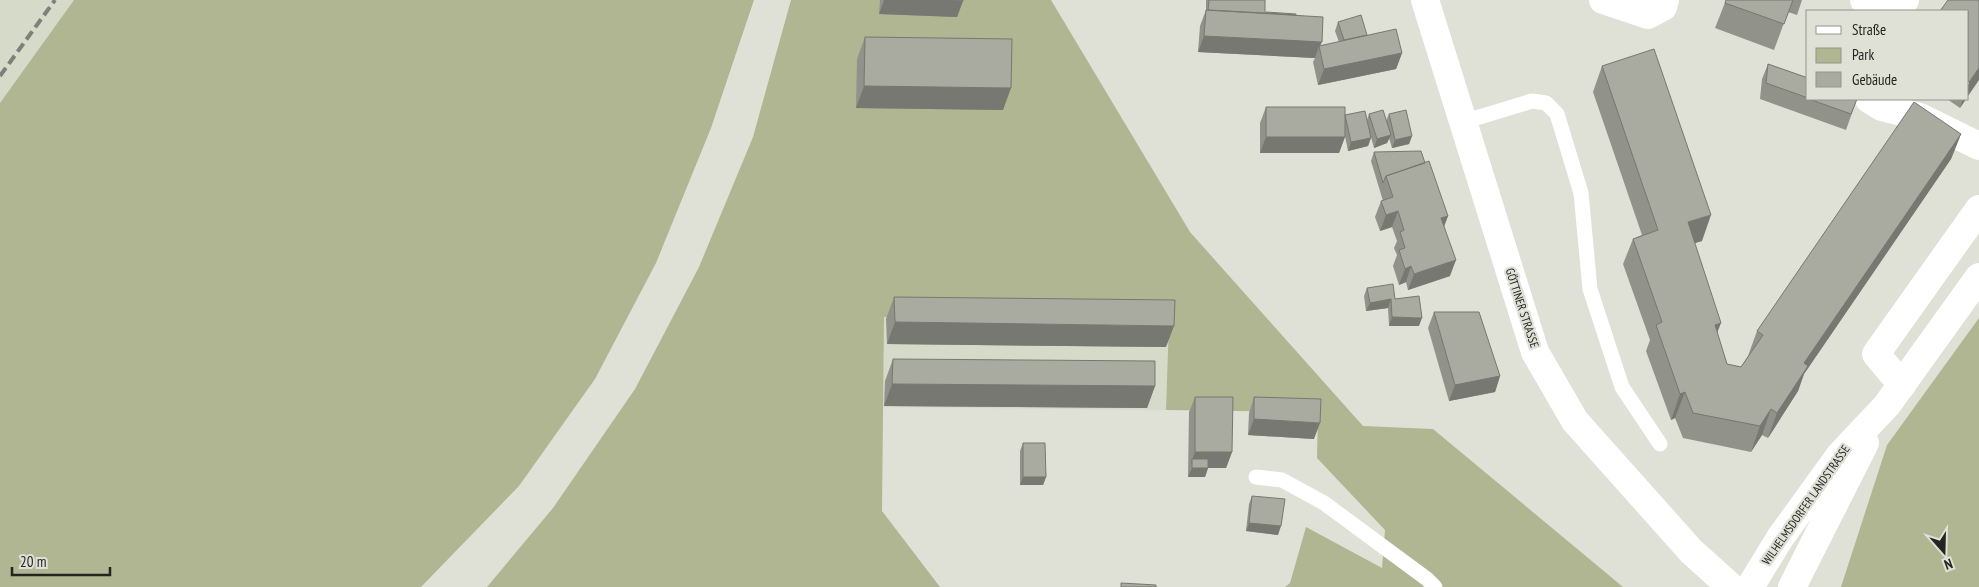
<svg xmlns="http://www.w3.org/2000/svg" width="1979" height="587" font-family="'PT Sans Narrow',sans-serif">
<rect width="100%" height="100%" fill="#dfe1d7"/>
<path fill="#d6dac8" d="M0 0H74L0 103Z
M884 317 1169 320 1166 410 883 407Z"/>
<path fill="#b0b691" d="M74 0H754L711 128 656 263 595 379 519 486 421 587H0V103Z
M791 0H1051L1190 232 1363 426 1433 429 1623 587H1285L1290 583 1306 527 1382 568 1385 530 1317 458 1318 412 1166 410 1169 320 884 317 882 511 940 587H487L553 508 635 389 699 267 753 137Z
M1979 318V587H1841L1887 445Z"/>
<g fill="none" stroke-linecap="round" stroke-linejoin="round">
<path stroke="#fff" stroke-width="15" d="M1463 122 1532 101 1546 103 1557 114 1581 193 1590 289 1622 387 1660 444
M1256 477 1282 480 1324 503 1427 579 1435 587"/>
<path stroke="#fff" stroke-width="28" d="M1603 0 1648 15 1663 7 1665 0
M1864 0H1905
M1869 99 1882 107 1920 117 1979 146
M1902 385 1876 354 1979 209"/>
<path stroke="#fff" stroke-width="28" d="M1425 0 1535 352 1575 421 1691 551 1731 587
M1750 587 1780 538 1840 455 1887 405 1979 277
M1792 587 1865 443"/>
<path stroke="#7e8079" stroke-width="4" stroke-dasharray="10 5" stroke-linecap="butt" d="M0 76 55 0"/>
</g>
<path fill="#91938a" d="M880 0H963L957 17 879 14Z
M1206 0H1265V13L1296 15 1320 46 1339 42 1335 31 1338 22 1367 35 1402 53 1396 69 1318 85 1313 62 1315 58 1198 52 1200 26 1206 10Z
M1726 0H1802L1797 15 1788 12 1774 50 1715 28Z
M865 37 1003 110 856 108 857 59Z
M1768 64 1808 78V99H1857L1846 130 1760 99 1762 79Z
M1602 66 1702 241 1694 243 1717 333 1727 364 1741 367 1748 356 1757 331 1961 134 1951 159 1804 374 1798 391 1768 438 1762 435 1751 452 1683 438 1675 418 1671 420 1646 351 1650 340 1623 264 1633 239 1642 235 1593 92Z
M1947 99H1966L1960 108Z
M1266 107 1345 117 1367 120 1369 114 1386 121 1389 114 1412 136 1409 144 1392 148 1389 138 1387 143 1374 148 1371 137 1368 146 1348 151 1345 136 1339 153H1260V123Z
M1374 152 1425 163 1448 216 1444 226 1450 276 1408 290 1406 282 1399 285 1393 266 1397 255 1394 248 1397 241 1392 227 1380 231 1375 217 1381 201H1383L1371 161Z
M1367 288 1395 299 1419 326H1389L1388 308 1366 311 1364 296Z
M894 297 1166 347 887 344 886 319Z
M1434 312 1500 376 1495 392 1449 401 1428 328Z
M893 359 1155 386 1147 408 884 406 885 381Z
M1195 397 1232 452 1226 468H1208L1205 477H1188L1189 412Z
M1254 397 1314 439 1248 435 1249 413Z
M1023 443 1046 477 1043 485H1020V451Z
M1252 496 1278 535 1246 531 1249 504Z"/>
<path fill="#767871" d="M884 0H937L963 1 957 17 879 14Z
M1204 36 1322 42 1319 48V46L1315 58 1198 52Z
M1402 53 1396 69 1318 85 1324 69Z
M1979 68V80L1968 96V86L1969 82Z
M864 86 1011 88 1003 110 856 108Z
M1963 99H1966L1960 108Z
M1961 134 1951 159 1804 374 1798 391 1768 438 1777 413 1804 363Z
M1391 135 1387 143 1374 148 1377 139Z
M1412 136 1409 144 1392 148 1395 140Z
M1266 137H1345L1339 153H1260Z
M1371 138 1368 146 1348 151 1351 142Z
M1398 211 1392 227 1380 231 1386 215Z
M1711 215 1702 241 1678 248 1688 222Z
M1448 216 1442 232 1441 218Z
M1456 260 1450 276 1408 290 1414 274Z
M1411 266 1406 282 1399 285 1405 269Z
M1391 299 1388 308 1366 311 1370 303Z
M1392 317 1422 318 1419 326H1389Z
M895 322 1174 326 1166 347 887 344Z
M1721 323 1711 348 1715 325Z
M1500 376 1495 392 1449 401 1455 385Z
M892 384 1155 386 1147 408 884 406Z
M1685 392 1675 418 1671 420 1680 394Z
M1771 409 1762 435 1751 452 1760 426Z
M1254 419 1320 423 1314 439 1248 435Z
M1195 452H1232L1226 468H1192V459L1189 468Z
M1192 468H1208L1205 477H1188Z
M1023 477H1046L1043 485H1020Z
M1249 523 1281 526 1278 535 1246 531Z"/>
<path fill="#a9aba1" stroke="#767871" d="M937 0H963V1Z
M1209 0H1265V13L1208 10Z
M1726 0H1793L1784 24 1725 3Z
M1948 0H1979V68L1969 82 1968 81V11H1940Z
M1206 10 1323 17 1322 42 1204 36Z
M1266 12 1296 14V15L1266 13Z
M1361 15 1367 35 1344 40 1338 22Z
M1396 29 1402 53 1324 69 1319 46Z
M865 37 1012 39 1011 88 864 86Z
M1654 49 1711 215 1688 222 1721 323 1715 325 1727 364 1741 367 1763 335 1757 331 1914 102 1961 134 1804 363 1808 366 1777 413 1771 409 1760 426 1693 413 1685 392 1680 394 1656 325 1662 322 1633 239 1658 230 1602 66Z
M1768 64 1808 78V98L1766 83Z
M1809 99H1857L1851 114Z
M1266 107H1345V137H1266Z
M1383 110 1391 135 1377 139 1369 114Z
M1406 110 1412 136 1395 140 1389 114Z
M1365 111 1371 138 1351 142 1345 115Z
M1421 151 1425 163 1386 176 1383 183 1374 152Z
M1429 161 1448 216 1441 218 1456 260 1414 274 1411 266 1405 269 1399 250 1405 248 1400 232 1404 230 1398 211 1386 215 1381 201 1393 197 1386 176Z
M1393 284 1395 299 1419 296 1422 318 1392 317 1391 299 1370 303 1367 288Z
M894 297 1175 300 1174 326 895 322Z
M1434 312H1479L1500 376 1455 385Z
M893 359 1155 361V386L892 384Z
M1195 397H1233L1232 452H1195Z
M1254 397 1321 399 1320 423 1254 419Z
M1023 443H1045L1046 477H1023Z
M1192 459H1208V468H1192Z
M1252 496 1285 499 1281 526 1249 523Z
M1121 583 1156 585V587H1121Z"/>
<g text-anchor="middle" stroke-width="4.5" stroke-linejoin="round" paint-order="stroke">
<g font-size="12" fill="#242521" stroke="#dfe1d7">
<text transform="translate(1522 308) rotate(72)" y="4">GÖTTINER STRASSE</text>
<text transform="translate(1806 505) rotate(-55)" y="4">WILHELMSDORFER LANDSTRASSE</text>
</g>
</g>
<rect x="1806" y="10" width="162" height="90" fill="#dfe1d7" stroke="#94968e"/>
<rect x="1816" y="26" width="25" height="8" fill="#ffffff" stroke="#94968e"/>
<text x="1852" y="35" font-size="15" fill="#242521">Straße</text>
<rect x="1816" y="48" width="25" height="15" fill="#b0b691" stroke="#94968e"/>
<text x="1852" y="60" font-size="15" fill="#242521">Park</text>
<rect x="1816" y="72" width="25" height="15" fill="#a9aba1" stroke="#94968e"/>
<text x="1852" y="85" font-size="15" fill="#242521">Gebäude</text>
<g transform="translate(1944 552) rotate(160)" stroke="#dfe1d7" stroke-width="4" paint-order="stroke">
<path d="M0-4L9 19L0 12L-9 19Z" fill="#242521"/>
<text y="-8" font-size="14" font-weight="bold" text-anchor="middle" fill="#242521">N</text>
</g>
<path d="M12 567v8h98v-8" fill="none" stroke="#242521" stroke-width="2.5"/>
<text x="20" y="567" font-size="15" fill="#242521" stroke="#dfe1d7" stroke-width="4" paint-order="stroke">20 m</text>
</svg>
